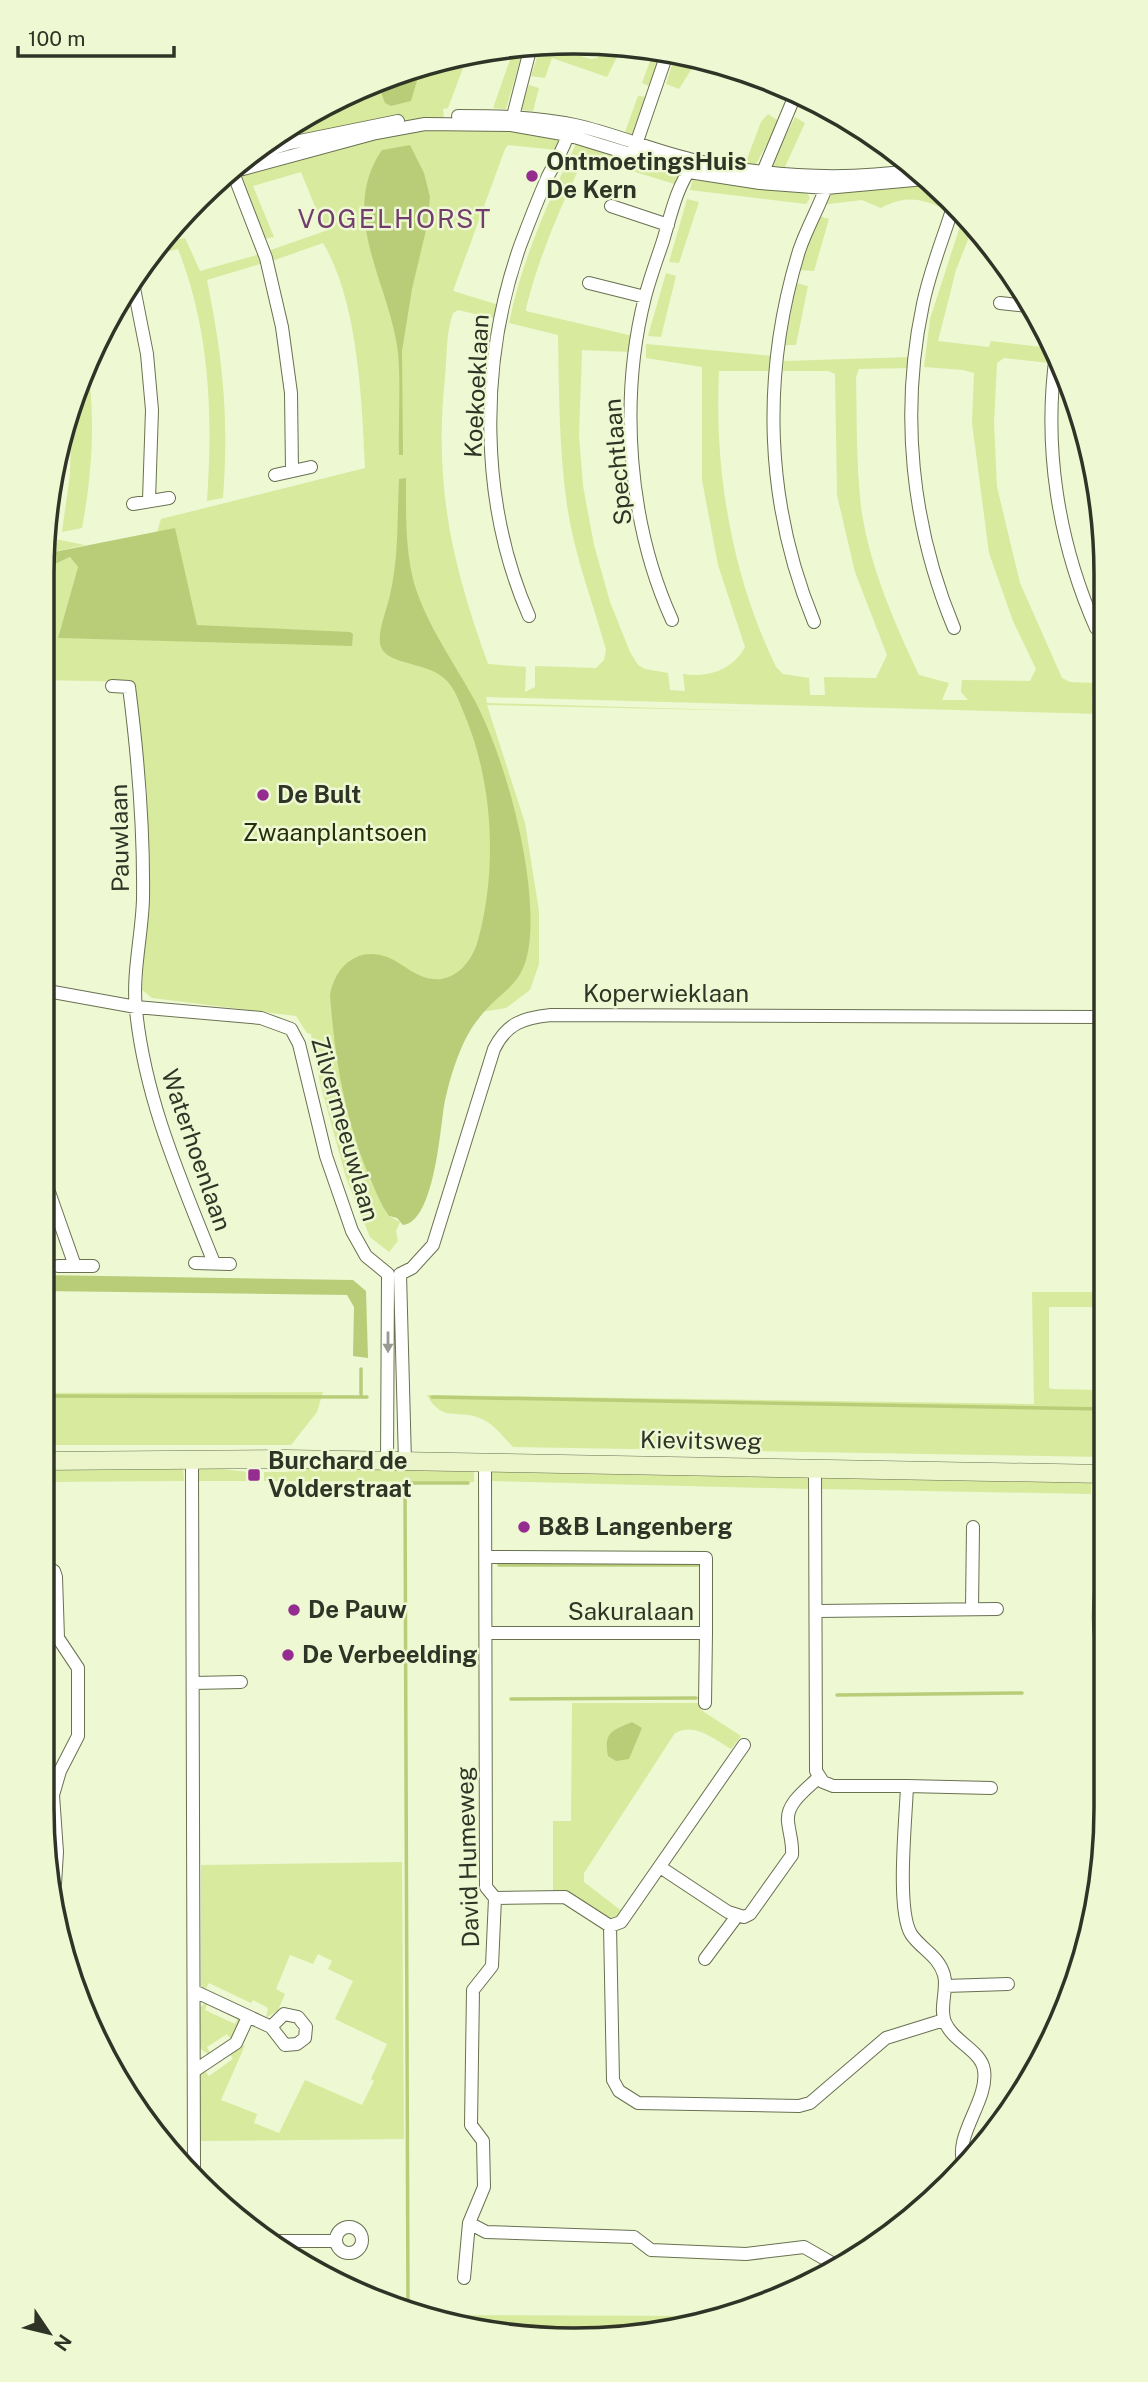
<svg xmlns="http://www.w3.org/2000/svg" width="1148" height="2382" font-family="'Public Sans',sans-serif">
<rect width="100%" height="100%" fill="#eef8d3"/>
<path fill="#d7ea9e" d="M541 45 591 59 597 58 605 45 662 51 651 87 642 83 650 61 622 47 607 77 552 58 545 78 531 76Z
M524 47 506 109 493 108 512 54 500 49Z
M469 52 448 108 443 109 445 127H486L560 138 557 150 508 145 505 149 453 291 499 305 497 319 458 310 453 313C446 332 447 356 445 376 434 486 451 561 488 664L526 667 525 692 535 687V666L596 668 604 660 606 650C593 602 574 555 567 505 559 449 559 392 558 335L509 323C522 259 549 200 577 142L683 172 678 185 589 158 582 162C559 210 539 257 526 308V311L633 336 631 352 582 350 579 435 583 486 594 545 610 602 630 652 638 665 645 669 668 673 670 690 685 691 683 674C708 678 733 670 745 647L718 565 702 480V367L646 358V344L773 356V371H719C714 472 732 576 776 667L783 674 809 678 810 695H825L824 677 876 678 887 655 855 572 837 495 835 374 828 371H783L784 361 912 357 911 368 859 369 856 377C857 420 856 463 861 507 869 565 894 622 919 675L949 683 942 700H968L961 692 962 680 1030 681 1036 669 1013 621 989 553 972 423 974 373 963 370 924 367 930 319 963 217 973 227 956 270 938 341 989 347 991 341 1050 348 1049 363 1004 358 997 363 994 423 997 487 1020 583 1062 678 1070 682 1094 683 1092 704H1102V714L486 697 487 703 762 711 487 705 525 823 539 911V964L530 990 506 1008 368 1030V1176L383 1207 389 1216 400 1222 396 1231 398 1241 389 1252 370 1237 346 1178 320 1083 311 1034 307 1033 296 1016 152 998 142 990 149 867 147 792 133 682 42 680V570L70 557 78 567 58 638 129 639 128 626 161 519 365 468C362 401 358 301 323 243L272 261 268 251 325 231 301 172 253 186 274 237 264 239 238 174 314 153 289 137 286 131 337 112 334 102 371 82Z
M676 52H678L742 72 739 75 694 65 679 89 666 84Z
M529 85 539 88 533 111 521 110Z
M638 96 648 97 634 135 625 132Z
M768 114 779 121 755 166 745 164 761 122Z
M795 117 805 123 784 169 770 168Z
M694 175 805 190 810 198 806 204 690 190Z
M930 184 950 204 947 211C923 198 905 195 881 208L862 200 821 205 829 192Z
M687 199 699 202 679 263 669 262Z
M816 215 829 219 814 271 799 270Z
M185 238 200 271 260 254 263 263 207 280C223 360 229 416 223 498L207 501C213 415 210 330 178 249L150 256 161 243Z
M666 273 676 276 661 337 648 336Z
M796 283 808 286 796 345H785Z
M87 362C96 415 92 476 82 528L62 532 70 474 72 407Z
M55 539 85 545 44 554 45 541Z
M1032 1292H1104V1307H1049V1388L1053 1389 1103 1390 1105 1457 513 1447C504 1438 496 1426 484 1420 461 1407 443 1425 427 1395L1034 1404Z
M323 1392 317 1412 291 1445H42V1393Z
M42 1465 183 1466 184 1481 42 1482Z
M199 1466 257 1473V1481H199Z
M309 1467 474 1468V1482L264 1481V1472H286Z
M489 1468 808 1472V1489L489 1481Z
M822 1473 1091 1479V1494L822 1489Z
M572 1703H700L701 1710 741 1736 731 1749C714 1739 695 1722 675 1733L584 1873V1882L623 1912 609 1921 553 1893V1821H571Z
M402 1862 404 2139 200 2141 198 2074 204 2070 209 2076 233 2059 229 2053 245 2045 221 2100 257 2114 254 2123 279 2133 305 2080 362 2105 374 2081 371 2079 387 2044 335 2019 353 1981 328 1969 332 1961 318 1954 313 1964 290 1955 276 1989 285 1994 278 2010 266 2018 268 2008 253 2000 251 2003 209 1983 205 1990 201 1987V1865Z
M204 2004H207L205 2010 235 2024 238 2018 240 2022 231 2040 227 2034 207 2047 210 2053 208 2054 199 2048V2008Z
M421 2315 708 2316 644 2335 470 2330Z"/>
<path fill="#b9cd79" d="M421 67 411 101 391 106 385 103 377 81Z
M410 145 424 173 430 197 427 226 412 289 402 351 403 455H399C398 421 401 386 398 353 391 286 337 215 382 150Z
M406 478C406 513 405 549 414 583 427 626 454 662 475 701 506 760 535 870 530 936 526 990 502 986 476 1022 460 1043 449 1080 444 1106 440 1131 434 1222 403 1225L397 1218 389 1216 383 1207C348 1136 336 1073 330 995 335 967 357 946 387 957 398 961 408 970 419 975 447 989 471 967 478 940 498 867 493 780 463 711 459 701 455 690 448 682 430 661 388 666 381 647 376 635 387 609 390 595 399 557 397 518 399 479Z
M175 528 197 625 350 632 353 634 352 646 58 638 78 567 70 557 42 570 44 554Z
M42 1275 353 1280 366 1291 368 1358 353 1356 354 1307 347 1295 42 1291Z
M632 1722 642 1728 629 1759 616 1761 608 1756C603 1731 614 1730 632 1722Z"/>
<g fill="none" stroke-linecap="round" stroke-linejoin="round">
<path stroke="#b9cd79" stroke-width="3.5" d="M361 1394V1369
M42 1396 367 1397
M432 1397 1105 1409
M499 1565H699
M837 1695 1022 1693
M511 1699 696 1698
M408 2311 405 1486 408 1483H468"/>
<defs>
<path id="street" d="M458 116C498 116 536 117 575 125 616 134 656 152 698 161 771 177 843 181 916 170
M511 124 531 46
M634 150 668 51
M249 156 290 143 398 121
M232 170 266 258 282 327 291 393 292 470
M228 173 376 133 425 124 511 125 568 135 689 172 760 183 826 188 925 179
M760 179 796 93
M611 206 668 225
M953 207C943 239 930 270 923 304 900 412 911 525 954 628
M132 278 147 354 152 410 149 500
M589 283 645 297
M1000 303 1028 306
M1056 354C1043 447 1058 542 1096 628
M275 475 311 467
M133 504 169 498
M529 616C479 502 479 363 520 246 529 222 538 199 548 176 556 161 566 145 570 128
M672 620C628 523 619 400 645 297 650 278 657 259 663 241 670 218 677 185 692 167
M814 622C765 503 761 375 799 251 807 227 820 206 828 182
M112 686 129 687C138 757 144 827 143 899 142 935 132 974 136 1010 145 1100 181 1180 214 1263
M42 990 136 1007 261 1018 291 1029 299 1044 326 1156 352 1231 366 1256 388 1274
M42 1172 75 1266
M195 1263 230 1264
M58 1266H93
M400 1274 412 1268 433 1245 494 1049C507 1023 523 1018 551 1015L1103 1017
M400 1274 405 1462
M192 1461 194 2172
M387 1462 388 1274
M815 1468 816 1771 823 1782 833 1786H907C906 1818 896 1909 911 1934 921 1949 939 1956 944 1975 948 1989 939 2008 945 2022 953 2042 981 2050 984 2070 989 2102 951 2137 965 2167
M1104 1474C1103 1498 1104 1522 1103 1546 1102 1584 1093 1624 1105 1661
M486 1557 706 1558V1633
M42 1565 54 1571 56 1577 58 1638 78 1668V1736L60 1771 53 1795 57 1852 55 1884
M972 1609 973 1527
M817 1611 997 1609
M487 1633H706L705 1703
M193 1683 241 1682
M907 1786 991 1788
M660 1867 728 1912 744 1917 750 1914 792 1855C793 1842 789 1833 788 1821 786 1803 807 1789 819 1777
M495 1898 565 1897 610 1926 621 1922 744 1745
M610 1926 613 2080 619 2091 638 2103 799 2106 810 2103 886 2038 944 2020
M705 1959 737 1916
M945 1986 1008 1984
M194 1991 271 2027
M284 2014 298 2017 306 2027 305 2038 297 2044 285 2045 271 2027Z
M194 2071 236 2043 248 2017
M469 2223 486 2232 634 2237 651 2250 746 2254 804 2247 839 2267
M336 2240a13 13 0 1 1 26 0a13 13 0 1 1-26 0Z
M269 2241H335
M464 2278 469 2223 484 2187 483 2141 471 2125 473 1990 492 1966 495 1898 486 1887 485 1462"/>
<path id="secondary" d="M42 1461 286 1459 1105 1474"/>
</defs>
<use href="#street" stroke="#697151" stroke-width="14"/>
<use href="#secondary" stroke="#697151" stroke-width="19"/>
<use href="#street" stroke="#fff" stroke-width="12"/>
<use href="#secondary" stroke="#ecf4ca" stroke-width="18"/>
</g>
<defs><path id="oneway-solid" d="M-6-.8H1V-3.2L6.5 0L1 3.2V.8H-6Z" transform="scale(1.75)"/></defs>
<use fill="#989a92" href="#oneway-solid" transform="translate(388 1342) rotate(90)"/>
<g fill="#952d90" stroke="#eef8d3" stroke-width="2.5">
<circle cx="532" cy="176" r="7"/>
<circle cx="263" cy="795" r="7"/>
<rect x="247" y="1468" width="14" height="14" rx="3.5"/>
<circle cx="524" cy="1527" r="7"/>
<circle cx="294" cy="1610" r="7"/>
<circle cx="288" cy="1655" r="7"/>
</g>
<g text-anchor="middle" stroke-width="5" stroke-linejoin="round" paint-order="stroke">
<g font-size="24" font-weight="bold" fill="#303426" stroke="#eef8d3" text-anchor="start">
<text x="546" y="170">OntmoetingsHuis<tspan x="546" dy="28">De Kern</tspan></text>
<text x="277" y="803">De Bult</text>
<text x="268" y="1469">Burchard de<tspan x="268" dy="28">Volderstraat</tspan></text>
<text x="538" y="1535">B&amp;B Langenberg</text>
<text x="308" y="1618">De Pauw</text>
<text x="302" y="1663">De Verbeelding</text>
</g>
<g font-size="24" fill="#303426" stroke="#eef8d3">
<text transform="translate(477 386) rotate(-87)" y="8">Koekoeklaan</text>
<text transform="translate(618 462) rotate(-95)" y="8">Spechtlaan</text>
<text transform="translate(120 838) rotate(-91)" y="8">Pauwlaan</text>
<text x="666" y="1002">Koperwieklaan</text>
<text transform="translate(345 1129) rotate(74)" y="8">Zilvermeeuwlaan</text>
<text transform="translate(196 1150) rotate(71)" y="8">Waterhoenlaan</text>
<text transform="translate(701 1441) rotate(1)" y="8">Kievitsweg</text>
<text x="631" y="1620">Sakuralaan</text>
<text transform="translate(468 1857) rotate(-92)" y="8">David Humeweg</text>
</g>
<g font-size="24" fill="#272e0a" stroke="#eef8d3">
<text x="335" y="841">Zwaanplantsoen</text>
</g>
<g font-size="26" letter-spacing="2" fill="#713d6d" stroke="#eef8d3">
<text x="395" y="228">VOGELHORST</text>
</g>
</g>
<path d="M0 0H1148V2382H0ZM574 54H574A520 520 0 0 1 1094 574V1808A520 520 0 0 1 574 2328H574A520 520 0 0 1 54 1808V574A520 520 0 0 1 574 54Z" fill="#eef8d3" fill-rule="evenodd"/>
<path fill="none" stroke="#303426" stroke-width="3.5" d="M574 54H574A520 520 0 0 1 1094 574V1808A520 520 0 0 1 574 2328H574A520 520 0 0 1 54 1808V574A520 520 0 0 1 574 54Z"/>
<g transform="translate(49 2333) rotate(125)" stroke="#eef8d3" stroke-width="5" paint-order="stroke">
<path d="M0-5L12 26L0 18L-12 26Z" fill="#303426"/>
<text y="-10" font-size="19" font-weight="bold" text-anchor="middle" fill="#303426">N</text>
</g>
<path d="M18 46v10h156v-10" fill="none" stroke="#303426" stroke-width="3.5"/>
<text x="28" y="46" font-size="21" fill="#303426" stroke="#eef8d3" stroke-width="5" paint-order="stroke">100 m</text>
</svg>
